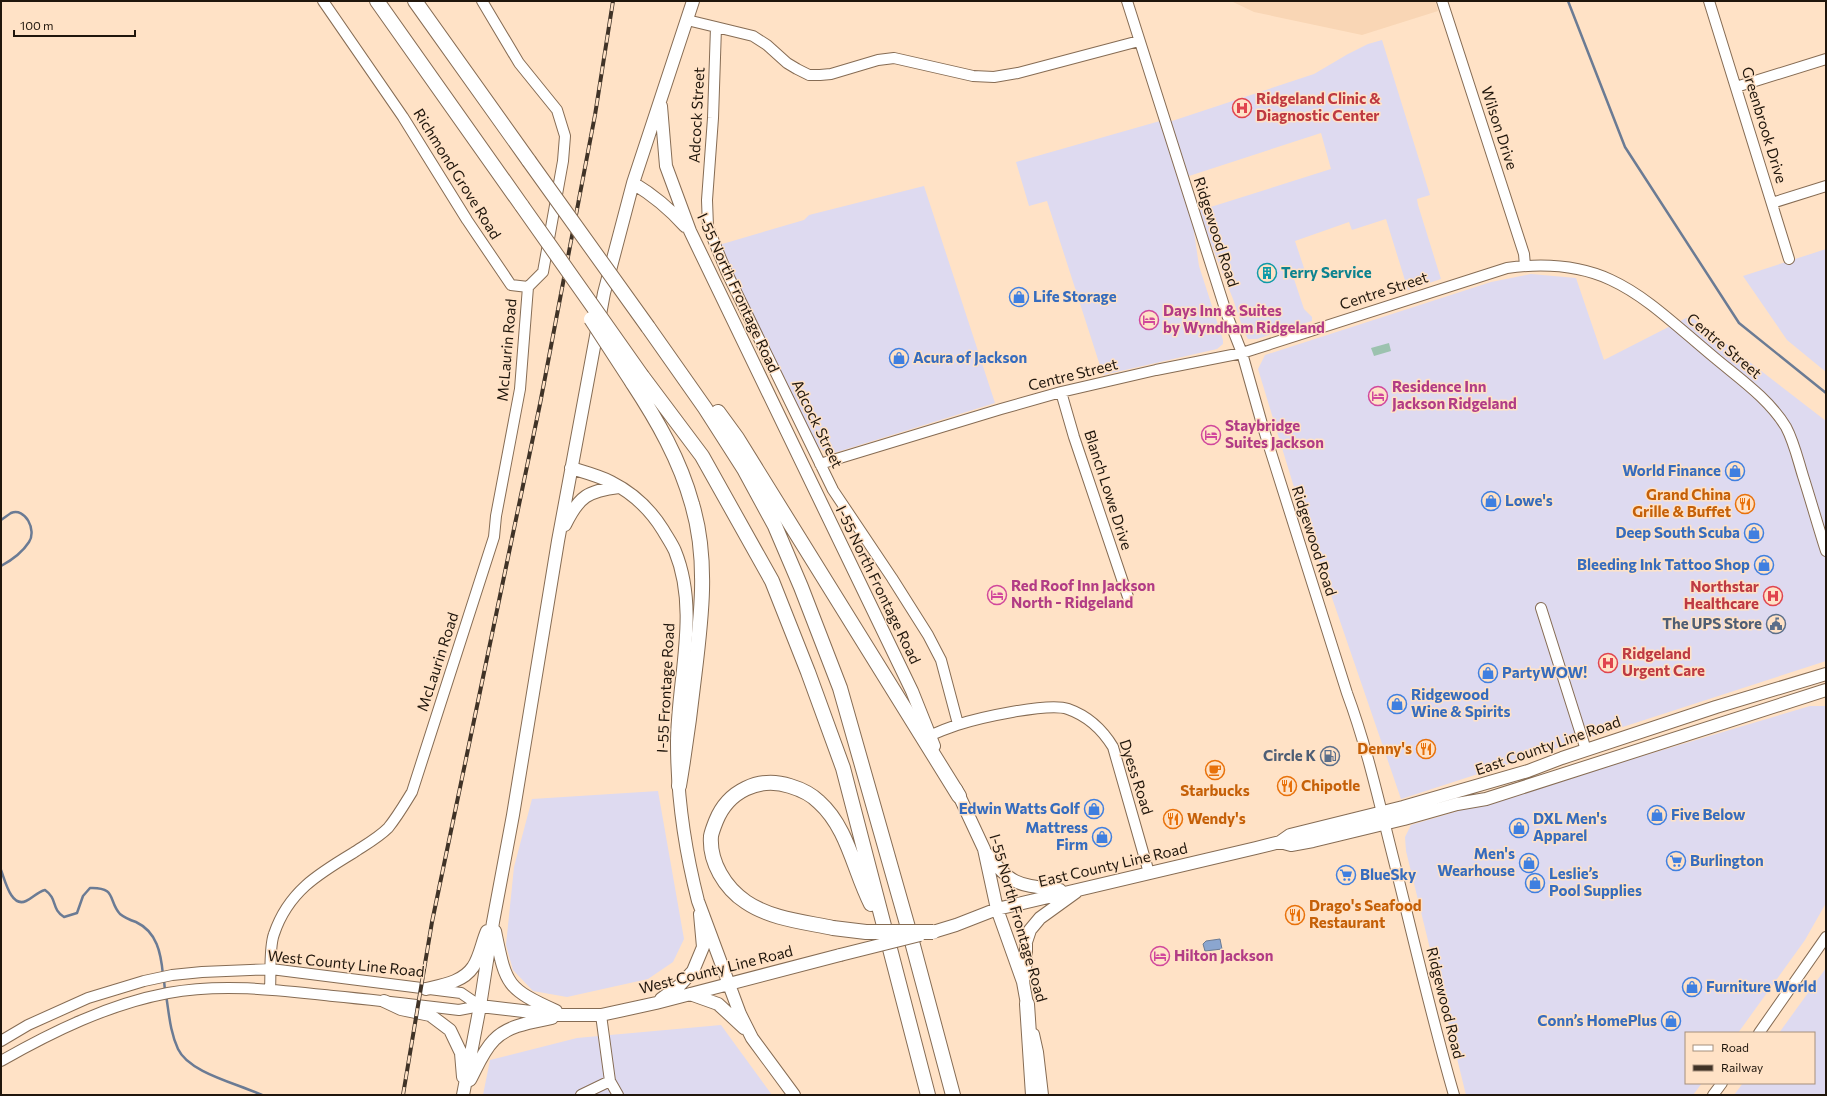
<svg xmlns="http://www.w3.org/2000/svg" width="1827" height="1096" font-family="Commissioner,sans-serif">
<rect width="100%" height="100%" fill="#ffe2c6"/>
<path fill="#dedaf0" d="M1382 40 1430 195 1417 199 1418 205 1441 279 1408 290 1386 219 1352 230 1349 222 1295 241 1306 274 1294 279 1304 309 1312 317V321L1257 339H1248L1244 332 1233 299 1198 211 1331 169 1321 133 1186 177 1169 122 1314 74 1348 54 1368 44Z
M1160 121 1192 218 1199 266 1223 340V344L1217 349 1103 375 1047 201 1029 206 1016 162Z
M924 186 995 403 834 453H827L817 446 719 245 804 220 809 215Z
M1826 249V372L1787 340 1743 276Z
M1531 274 1576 278 1604 360 1690 316 1826 421V661L1401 799 1293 484 1258 369 1265 355 1491 282Z
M1810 706H1826V903L1805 940 1738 1033H1686V1083H1702L1693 1095H1466L1406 851 1405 837 1411 825Z
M658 791 684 939 673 962 648 979 567 997 533 991 513 970 506 945 514 867 532 799Z
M1826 968V1095H1734L1743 1083H1814V1033H1779Z
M721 1025 772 1095H483L490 1060 577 1038Z"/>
<path fill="#f9d6b5" d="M1231 1H1435L1438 11 1362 35 1254 12Z"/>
<path fill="#9cc2af" d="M1389 343 1391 351 1374 356 1371 348Z"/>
<path fill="#8ba6cf" stroke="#6b7b94" d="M1220 939 1222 949 1205 951 1203 944 1206 941Z"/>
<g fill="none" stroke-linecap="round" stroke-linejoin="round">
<path stroke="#6b7b94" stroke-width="2.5" d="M1568 1 1625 147 1739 323 1826 393
M1 520C4 518 8 515 11 513 25 507 37 530 29 542 22 553 12 560 1 566
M1 870C5 880 11 908 26 901 33 898 37 892 45 890 58 899 51 909 64 917L77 913 83 896 90 888C117 887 108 901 120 914 125 918 130 920 136 922 157 932 161 953 163 975
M164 980 165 991
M166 995C169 1013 170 1032 178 1049 189 1073 239 1084 262 1095"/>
<defs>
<path id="minor" d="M323 1 403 117 467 220 511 285 528 287 543 272 563 161 565 136 557 110 519 63 482 1
M1127 1 1227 315 1242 353 1262 424 1347 693C1367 747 1379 802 1393 857 1413 936 1431 1016 1454 1095
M1442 1 1524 254 1525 266
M1709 1 1789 259
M687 20 716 27 713 118 707 200 708 227 726 271 833 490 892 578 928 635 941 660 958 724
M716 27 753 36 767 45 787 63 797 69 809 75H820L831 74 878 60 894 58 973 76 994 77 1018 73 1139 41
M1736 87 1826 59
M1772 203 1826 186
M1061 392 1074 437 1128 597
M820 464 1001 409 1061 392 1156 370 1242 353 1507 268C1608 254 1644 299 1715 358 1740 379 1769 399 1786 427 1794 442 1798 460 1803 476 1811 501 1818 526 1826 551
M1541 608 1586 750
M929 736C938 732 948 728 957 725 978 718 1049 702 1068 709 1088 716 1102 729 1113 747L1149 873
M270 989C271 974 269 947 274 934 288 892 318 874 353 853 365 845 378 838 388 828 397 817 404 805 412 792L494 537 496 516 520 389 528 287
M601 1015 610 1081
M1759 1033 1826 937
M1034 1034 1038 1052 1043 1095
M1 1041 28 1025 88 998 144 981 172 975 202 972 271 969 461 993 480 1006
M1 1061C52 1032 109 1004 168 993 222 983 279 990 333 996 375 1000 417 1005 459 1010L480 1006
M581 1095 610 1081 618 1095
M1713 1095 1722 1083"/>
<path id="major" d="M661 106 666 166 690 231 912 691 934 746
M633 183C653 195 669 208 685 226
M571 468C584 472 599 476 611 482 633 493 650 509 663 530 667 537 672 544 675 551 700 612 677 680 677 743 677 796 685 850 698 901L740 1014 752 1038 794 1095
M565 525C579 496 588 491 619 487
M956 789 984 849 997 909 1023 982 1027 1004
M1280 842 1291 845 1313 841 1404 819 1457 804 1486 799 1826 690
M987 854C1012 887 1021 885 1060 890
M495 931C506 984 505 988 556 1011
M933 932 956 925 997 909 1256 848 1280 842 1290 835 1403 807 1528 771 1562 758 1716 707 1826 674
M1023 981 1026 961V942L1030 930 1040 918 1076 892
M426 989C443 985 463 982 473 967 480 957 482 942 487 931
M690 994 718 1004 744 1028
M661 999 680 985 693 971 703 947 700 914
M384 1001 401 1009 430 1015 450 1030 461 1053 463 1077
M480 1006 557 1015H601L656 1003 840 955
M470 1080C477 1067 483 1051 494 1040 508 1025 533 1022 552 1018
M463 1095 480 1006 493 922 513 815 558 541 604 293 633 183 693 1"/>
<path id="highway" d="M377 1 522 206
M415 1 529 161
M648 327 705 408 744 469 775 526 801 587 840 688 911 938 953 1095
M642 376 702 456 772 581 808 672 843 768 928 1095
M632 382C657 420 680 460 692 504 709 560 701 621 694 678 690 714 685 750 679 786
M718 412 737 438 959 796
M833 928C805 922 771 919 746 902 725 888 709 862 711 836 712 831 714 826 716 821 728 791 759 776 790 786 800 789 811 794 819 802 848 828 854 871 871 904
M1027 1004 1033 1095"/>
</defs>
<use href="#minor" stroke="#866c54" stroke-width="12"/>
<use href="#major" stroke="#866c54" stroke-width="14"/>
<use href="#highway" stroke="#866c54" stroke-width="16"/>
<use href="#minor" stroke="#fff" stroke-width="10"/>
<use href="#major" stroke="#fff" stroke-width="12"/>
<use href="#highway" stroke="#fff" stroke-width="14"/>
<defs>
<path id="rail" d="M403 1095 432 922 540 404 595 115 613 1"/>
</defs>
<use href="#rail" stroke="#403327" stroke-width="4"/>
<use href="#rail" stroke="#ffe2c6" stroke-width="2.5" stroke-dasharray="8" stroke-linecap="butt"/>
<defs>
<path id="major-bridge" d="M840 955 920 935"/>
<path id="highway-bridge" d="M529 161 648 327
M522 206 642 376
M591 319 632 382
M833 928 866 932H933"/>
</defs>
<use href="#major-bridge" stroke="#866c54" stroke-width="14" stroke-linecap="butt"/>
<use href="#highway-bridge" stroke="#866c54" stroke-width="16" stroke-linecap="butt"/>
<use href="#major-bridge" stroke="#fff" stroke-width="12"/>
<use href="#highway-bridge" stroke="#fff" stroke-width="14"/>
</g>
<defs>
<symbol id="hospital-ring" viewBox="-11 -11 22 22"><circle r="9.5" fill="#ffe2c6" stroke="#e0444e" stroke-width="1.5"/><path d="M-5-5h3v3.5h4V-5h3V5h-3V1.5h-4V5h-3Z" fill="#e0444e"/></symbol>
<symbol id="building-ring" viewBox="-11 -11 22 22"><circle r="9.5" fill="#ffe2c6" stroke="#0f9aa8" stroke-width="1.5"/><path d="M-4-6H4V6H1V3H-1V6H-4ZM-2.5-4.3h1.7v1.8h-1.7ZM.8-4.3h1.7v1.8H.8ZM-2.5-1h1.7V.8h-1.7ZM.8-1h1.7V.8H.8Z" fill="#0f9aa8"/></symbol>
<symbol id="shop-ring" viewBox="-11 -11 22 22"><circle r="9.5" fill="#ffe2c6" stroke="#3f7fe0" stroke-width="1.5"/><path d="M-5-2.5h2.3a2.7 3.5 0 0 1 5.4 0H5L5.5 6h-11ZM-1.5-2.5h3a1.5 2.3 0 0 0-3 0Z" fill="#3f7fe0"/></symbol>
<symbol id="hotel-ring" viewBox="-11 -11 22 22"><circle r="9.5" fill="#ffe2c6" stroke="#d1479c" stroke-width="1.5"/><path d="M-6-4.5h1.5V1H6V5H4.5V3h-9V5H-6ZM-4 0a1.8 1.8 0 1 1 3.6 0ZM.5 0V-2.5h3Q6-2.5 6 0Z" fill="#d1479c"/></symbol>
<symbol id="restaurant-ring" viewBox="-11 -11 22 22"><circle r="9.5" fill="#ffe2c6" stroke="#e8710a" stroke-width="1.5"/><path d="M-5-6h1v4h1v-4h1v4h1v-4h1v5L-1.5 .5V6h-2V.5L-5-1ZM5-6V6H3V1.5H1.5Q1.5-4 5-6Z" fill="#e8710a"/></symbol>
<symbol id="civic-ring" viewBox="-11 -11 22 22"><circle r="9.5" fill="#ffe2c6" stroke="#5c6f8a" stroke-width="1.5"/><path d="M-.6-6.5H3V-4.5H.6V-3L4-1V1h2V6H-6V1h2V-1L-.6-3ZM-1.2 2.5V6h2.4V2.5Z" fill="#5c6f8a"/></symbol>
<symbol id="fuel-ring" viewBox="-11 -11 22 22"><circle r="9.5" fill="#ffe2c6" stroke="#5c6f8a" stroke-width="1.5"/><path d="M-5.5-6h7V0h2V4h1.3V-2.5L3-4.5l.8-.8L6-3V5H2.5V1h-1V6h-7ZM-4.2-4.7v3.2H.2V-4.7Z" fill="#5c6f8a"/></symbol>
<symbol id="cafe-ring" viewBox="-11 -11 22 22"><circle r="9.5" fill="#ffe2c6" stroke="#e8710a" stroke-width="1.5"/><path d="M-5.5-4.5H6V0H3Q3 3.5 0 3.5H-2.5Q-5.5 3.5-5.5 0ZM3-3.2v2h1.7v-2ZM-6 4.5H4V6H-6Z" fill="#e8710a"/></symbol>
<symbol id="supermarket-ring" viewBox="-11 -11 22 22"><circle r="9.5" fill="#ffe2c6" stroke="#3f7fe0" stroke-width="1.5"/><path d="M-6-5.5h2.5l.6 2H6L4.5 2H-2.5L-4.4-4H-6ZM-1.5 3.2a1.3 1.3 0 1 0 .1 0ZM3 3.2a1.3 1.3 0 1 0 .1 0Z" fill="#3f7fe0"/></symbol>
</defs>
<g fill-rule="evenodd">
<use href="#hospital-ring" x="1231" y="97" width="22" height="22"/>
<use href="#building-ring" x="1256" y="262" width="22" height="22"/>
<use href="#shop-ring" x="1008" y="286" width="22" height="22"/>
<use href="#hotel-ring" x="1138" y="309" width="22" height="22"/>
<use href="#shop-ring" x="888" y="347" width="22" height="22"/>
<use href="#hotel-ring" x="1367" y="385" width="22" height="22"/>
<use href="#hotel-ring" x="1200" y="424" width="22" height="22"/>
<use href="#shop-ring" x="1724" y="460" width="22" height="22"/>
<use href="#shop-ring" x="1480" y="490" width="22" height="22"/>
<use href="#restaurant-ring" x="1734" y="493" width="22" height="22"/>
<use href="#shop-ring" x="1743" y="522" width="22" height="22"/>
<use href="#shop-ring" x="1753" y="554" width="22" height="22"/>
<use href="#hotel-ring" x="986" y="584" width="22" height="22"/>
<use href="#hospital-ring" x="1762" y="585" width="22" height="22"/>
<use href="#civic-ring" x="1765" y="613" width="22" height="22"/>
<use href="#hospital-ring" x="1597" y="652" width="22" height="22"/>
<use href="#shop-ring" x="1477" y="662" width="22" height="22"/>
<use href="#shop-ring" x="1386" y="693" width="22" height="22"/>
<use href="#restaurant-ring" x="1415" y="738" width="22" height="22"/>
<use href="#fuel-ring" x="1319" y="745" width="22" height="22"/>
<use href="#cafe-ring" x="1204" y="759" width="22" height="22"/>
<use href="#restaurant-ring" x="1276" y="775" width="22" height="22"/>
<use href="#shop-ring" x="1083" y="798" width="22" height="22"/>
<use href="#shop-ring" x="1646" y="804" width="22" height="22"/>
<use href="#restaurant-ring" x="1162" y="808" width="22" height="22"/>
<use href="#shop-ring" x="1508" y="817" width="22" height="22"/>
<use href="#shop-ring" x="1091" y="826" width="22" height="22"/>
<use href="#supermarket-ring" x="1665" y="850" width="22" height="22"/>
<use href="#shop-ring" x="1518" y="852" width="22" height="22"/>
<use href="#supermarket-ring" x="1335" y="864" width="22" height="22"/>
<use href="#shop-ring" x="1524" y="872" width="22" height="22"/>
<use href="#restaurant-ring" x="1284" y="904" width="22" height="22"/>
<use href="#hotel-ring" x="1149" y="945" width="22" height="22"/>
<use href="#shop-ring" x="1681" y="976" width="22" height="22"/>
<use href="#shop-ring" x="1660" y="1010" width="22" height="22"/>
</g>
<g text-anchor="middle" stroke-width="3" stroke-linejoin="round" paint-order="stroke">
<g font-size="15" font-weight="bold" fill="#be3a42" stroke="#ffe2c6" text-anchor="start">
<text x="1256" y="104">Ridgeland Clinic &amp;<tspan x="1256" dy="17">Diagnostic Center</tspan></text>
<text x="1759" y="592" text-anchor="end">Northstar<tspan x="1759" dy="17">Healthcare</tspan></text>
<text x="1622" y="659">Ridgeland<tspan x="1622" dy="17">Urgent Care</tspan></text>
</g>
<g font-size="15" fill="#20160c" stroke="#ffe2c6">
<text transform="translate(697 115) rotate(-87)" y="5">Adcock Street</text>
<text transform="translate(1764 125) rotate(73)" y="5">Greenbrook Drive</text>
<text transform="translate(1499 128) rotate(72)" y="5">Wilson Drive</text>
<text transform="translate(457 174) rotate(58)" y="5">Richmond Grove Road</text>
<text transform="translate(1216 232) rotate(72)" y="5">Ridgewood Road</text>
<text transform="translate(1384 291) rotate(-18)" y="5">Centre Street</text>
<text transform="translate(738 293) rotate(65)" y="5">I-55 North Frontage Road</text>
<text transform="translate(1724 346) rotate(40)" y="5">Centre Street</text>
<text transform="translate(507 350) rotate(-85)" y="5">McLaurin Road</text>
<text transform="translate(1073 375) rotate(-14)" y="5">Centre Street</text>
<text transform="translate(817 424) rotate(64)" y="5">Adcock Street</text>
<text transform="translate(1108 490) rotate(72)" y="5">Blanch Lowe Drive</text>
<text transform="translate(1314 541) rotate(72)" y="5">Ridgewood Road</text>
<text transform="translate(878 585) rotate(64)" y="5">I-55 North Frontage Road</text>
<text transform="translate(438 662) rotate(-72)" y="5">McLaurin Road</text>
<text transform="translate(666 688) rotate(-87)" y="5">I-55 Frontage Road</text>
<text transform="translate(1548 746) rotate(-19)" y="5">East County Line Road</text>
<text transform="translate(1136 777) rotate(72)" y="5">Dyess Road</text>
<text transform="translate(1113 865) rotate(-13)" y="5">East County Line Road</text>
<text transform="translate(1018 918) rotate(74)" y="5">I-55 North Frontage Road</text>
<text transform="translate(346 964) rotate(6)" y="5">West County Line Road</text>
<text transform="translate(716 970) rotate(-14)" y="5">West County Line Road</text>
<text transform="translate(1445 1003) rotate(76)" y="5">Ridgewood Road</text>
</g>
<g font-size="15" font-weight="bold" fill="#0d838f" stroke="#ffe2c6" text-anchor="start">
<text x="1281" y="278">Terry Service</text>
</g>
<g font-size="15" font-weight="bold" fill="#366cbe" stroke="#ffe2c6" text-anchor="start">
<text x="1033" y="302">Life Storage</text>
<text x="913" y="363">Acura of Jackson</text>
<text x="1721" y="476" text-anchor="end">World Finance</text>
<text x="1505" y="506">Lowe's</text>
<text x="1740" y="538" text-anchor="end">Deep South Scuba</text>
<text x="1750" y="570" text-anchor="end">Bleeding Ink Tattoo Shop</text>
<text x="1502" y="678">PartyWOW!</text>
<text x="1411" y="700">Ridgewood<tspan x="1411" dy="17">Wine &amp; Spirits</tspan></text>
<text x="1080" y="814" text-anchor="end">Edwin Watts Golf</text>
<text x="1671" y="820">Five Below</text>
<text x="1533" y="824">DXL Men's<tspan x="1533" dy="17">Apparel</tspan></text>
<text x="1088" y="833" text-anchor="end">Mattress<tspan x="1088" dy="17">Firm</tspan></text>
<text x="1515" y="859" text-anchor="end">Men's<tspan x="1515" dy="17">Wearhouse</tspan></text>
<text x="1690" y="866">Burlington</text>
<text x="1549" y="879">Leslie’s<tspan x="1549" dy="17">Pool Supplies</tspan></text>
<text x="1360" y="880">BlueSky</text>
<text x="1706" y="992">Furniture World</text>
<text x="1657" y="1026" text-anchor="end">Conn’s HomePlus</text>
</g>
<g font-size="15" font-weight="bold" fill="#b23c85" stroke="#ffe2c6" text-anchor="start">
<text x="1163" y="316">Days Inn &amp; Suites<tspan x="1163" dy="17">by Wyndham Ridgeland</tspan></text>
<text x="1392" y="392">Residence Inn<tspan x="1392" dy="17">Jackson Ridgeland</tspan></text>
<text x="1225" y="431">Staybridge<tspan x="1225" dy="17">Suites Jackson</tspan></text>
<text x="1011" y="591">Red Roof Inn Jackson<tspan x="1011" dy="17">North - Ridgeland</tspan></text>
<text x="1174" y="961">Hilton Jackson</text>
</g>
<g font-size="15" font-weight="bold" fill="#c56008" stroke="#ffe2c6" text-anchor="start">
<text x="1731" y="500" text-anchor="end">Grand China<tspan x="1731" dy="17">Grille &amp; Buffet</tspan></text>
<text x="1412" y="754" text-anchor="end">Denny's</text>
<text x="1301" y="791">Chipotle</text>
<text x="1215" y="796" text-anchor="middle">Starbucks</text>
<text x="1187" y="824">Wendy's</text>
<text x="1309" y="911">Drago's Seafood<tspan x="1309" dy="17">Restaurant</tspan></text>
</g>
<g font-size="15" font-weight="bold" fill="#4e5e75" stroke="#ffe2c6" text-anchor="end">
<text x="1762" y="629">The UPS Store</text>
<text x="1316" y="761">Circle K</text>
</g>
</g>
<rect width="1827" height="1096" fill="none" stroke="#20160c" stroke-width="4"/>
<rect x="1685" y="1032" width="130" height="52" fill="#ffe2c6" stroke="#a6907c"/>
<rect x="1693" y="1045" width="20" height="6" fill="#ffffff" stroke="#a6907c"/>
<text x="1721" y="1052" font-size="12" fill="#20160c">Road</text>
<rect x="1693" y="1065" width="20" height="6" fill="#403327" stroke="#a6907c"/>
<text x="1721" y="1072" font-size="12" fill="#20160c">Railway</text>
<path d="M14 30v6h121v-6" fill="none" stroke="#20160c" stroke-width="2"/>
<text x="20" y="30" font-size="12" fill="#20160c" stroke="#ffe2c6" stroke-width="3" paint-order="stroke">100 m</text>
</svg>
